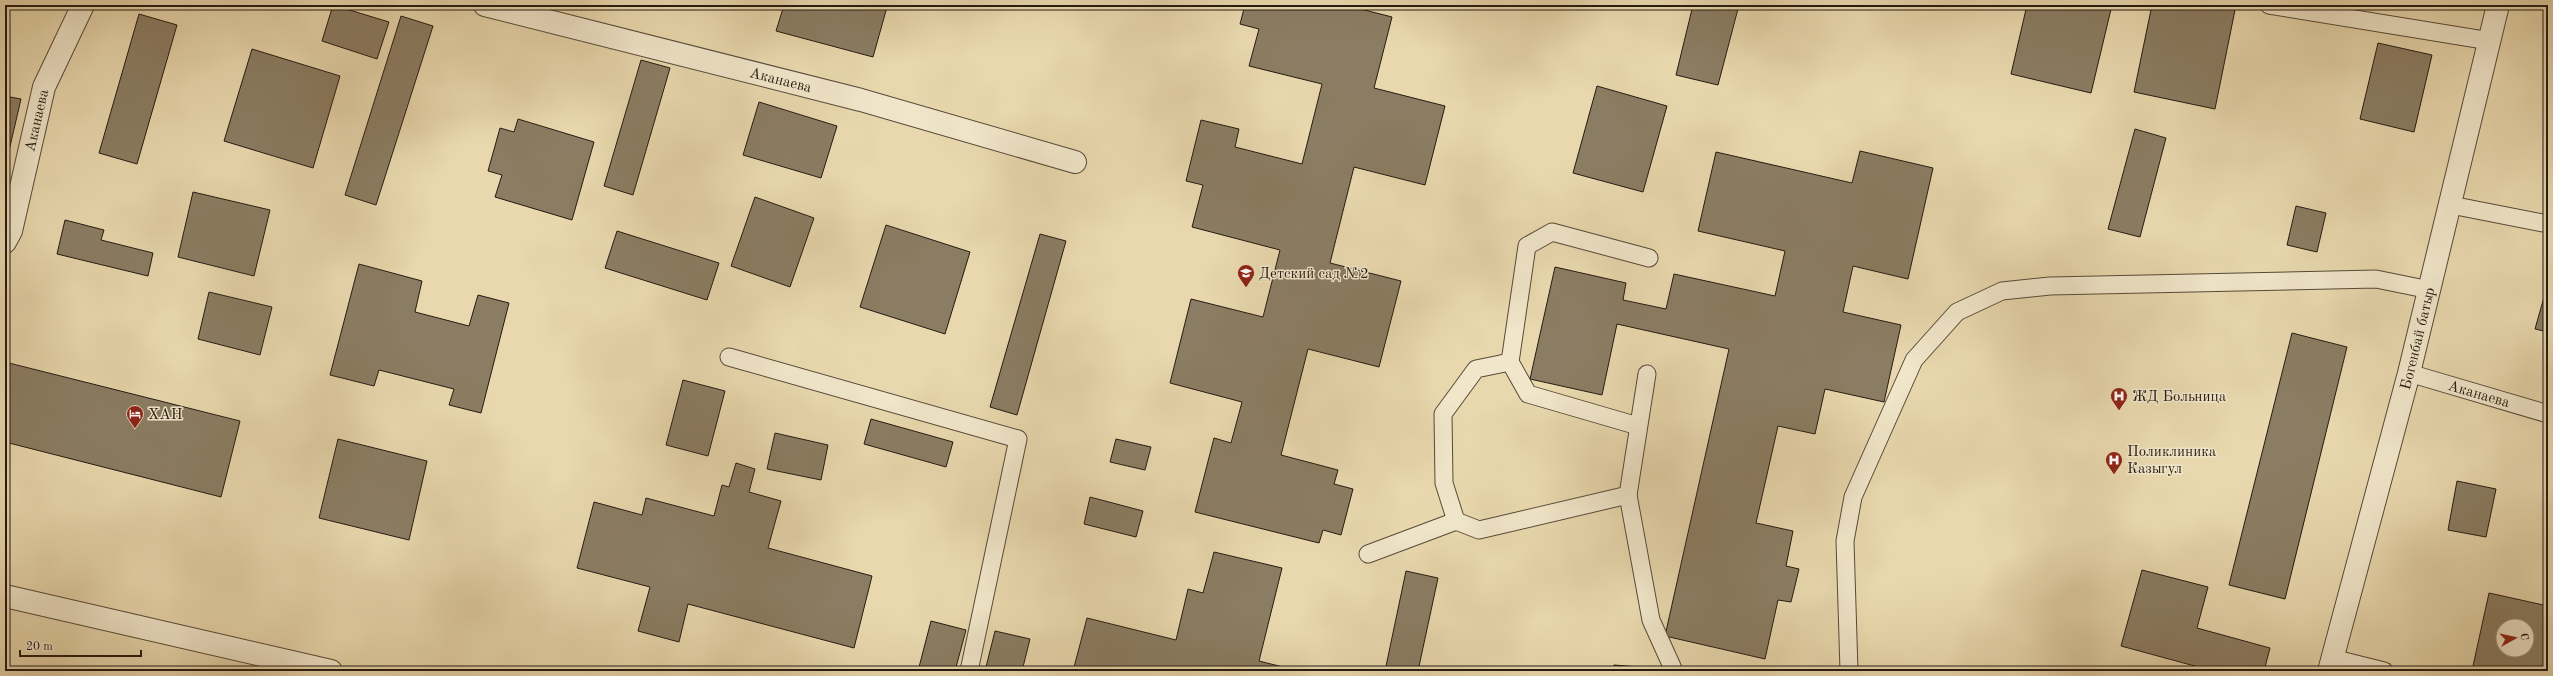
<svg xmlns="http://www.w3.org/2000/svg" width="2553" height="676" font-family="'Old Standard TT',serif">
<rect width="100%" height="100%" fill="#e9d8ae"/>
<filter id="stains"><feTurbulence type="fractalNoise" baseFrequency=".005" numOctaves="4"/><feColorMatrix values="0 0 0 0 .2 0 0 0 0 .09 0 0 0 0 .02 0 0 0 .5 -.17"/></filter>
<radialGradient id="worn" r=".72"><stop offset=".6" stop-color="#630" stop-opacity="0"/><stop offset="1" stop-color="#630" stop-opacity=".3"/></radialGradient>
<path fill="#8b7d63" stroke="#251a11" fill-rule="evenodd" d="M333 5 389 22 377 59 322 41Z
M784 5H878L887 7 873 57 776 31Z
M1245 5H1345L1392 17 1374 88 1445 106 1425 185 1354 167 1330 263 1401 281 1379 367 1308 349 1281 455 1338 470 1334 484 1353 489 1341 535 1323 530 1319 543 1195 512 1214 438 1231 443 1242 402 1170 383 1191 299 1263 317 1280 250 1192 227 1203 185 1186 181 1201 120 1239 129 1235 147 1302 164 1322 84 1249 66 1259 29 1240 24Z
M1693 5H1739L1718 85 1676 75Z
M2027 5H2112L2091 93 2011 74Z
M2152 5H2236L2215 109 2134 92Z
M139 14 177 25 137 164 99 153Z
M401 16 433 26 376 205 345 195Z
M2378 43 2432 55 2414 132 2360 119Z
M252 49 340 76 313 168 224 141Z
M641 60 670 68 633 195 604 186Z
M1597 86 1667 106 1643 192 1573 173Z
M5 96 21 99 5 168Z
M759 102 837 126 821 178 743 155Z
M518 119 594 142 572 220 495 197 502 175 488 171 500 128 514 132Z
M2135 129 2166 138 2140 237 2108 229Z
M1860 151 1933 168 1908 279 1853 266 1843 312 1901 325 1884 402 1825 389 1815 434 1778 426 1756 523 1793 531 1786 566 1799 569 1791 602 1778 600 1765 659 1665 636 1729 349 1617 324 1602 395 1530 379 1555 267 1626 283 1623 300 1666 309 1674 274 1775 296 1785 251 1698 231 1716 152 1852 183Z
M193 192 270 210 254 276 178 257Z
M755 197 814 218 790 287 731 266Z
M2296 206 2326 213 2317 252 2287 245Z
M65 220 104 230 101 240 153 253 148 276 57 254Z
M886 225 970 252 945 334 860 307Z
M617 231 719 263 707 300 605 268Z
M1040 234 1066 241 1017 415 990 407Z
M359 264 422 281 415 312 469 326 478 295 509 303 481 413 449 405 454 389 379 370 374 386 330 375Z
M2548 283V332L2535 329Z
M209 292 272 307 260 355 198 339Z
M2292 333 2347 347 2285 599 2229 585Z
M5 362 240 421 221 497 5 442Z
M683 380 725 391 708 456 666 445Z
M871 419 953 442 946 467 864 444Z
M775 433 828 445 821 480 767 469Z
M338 439 427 461 409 540 319 518Z
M1116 439 1151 447 1145 470 1110 462Z
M736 463 755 469 749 492 781 501 768 548 872 576 854 648 688 604 679 642 638 631 650 587 577 568 594 502 642 515 646 498 714 516 722 485 729 487Z
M2457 481 2496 489 2486 537 2448 530Z
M1090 497 1143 511 1136 537 1084 524Z
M1214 552 1282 568 1259 661 1287 668V671H1073L1087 618 1176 640 1188 589 1203 593Z
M2142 570 2208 587 2197 628 2270 648 2264 671H2213L2121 646Z
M1406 571 1438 578 1418 671H1385Z
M2489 593 2548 606V671H2496L2473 666ZM2503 626H2527V650H2503Z
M931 621 966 630 955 671H918Z
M995 631 1030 639 1022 671H985Z
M1614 665 1652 668V671H1613Z"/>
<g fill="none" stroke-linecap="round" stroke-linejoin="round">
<defs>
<g id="service">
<path d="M2269 5 2490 41"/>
<path d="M2451 205 2548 224"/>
<path d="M729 357 1018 439 969 671"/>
<path d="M1510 362 1476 369 1443 414 1444 483 1456 521 1479 530 1628 495"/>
<path id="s1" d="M2409 373 2548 414"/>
<path d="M1647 374 1628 495 1651 620 1674 671"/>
<path d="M1638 426 1528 394 1510 362 1527 246 1552 232 1649 258"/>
<path d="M1368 554 1456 521"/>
<path d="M2332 658 2384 671"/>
<path d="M1849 671 1845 541 1853 497 1914 360 1957 312 2002 291 2050 286 2376 279 2430 290"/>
</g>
<g id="minor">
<path id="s2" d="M485 5 861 100 1075 162"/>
<path id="s3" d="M5 242 11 231 44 87 83 5"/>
</g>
<g id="tertiary">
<path d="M5 596 331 671"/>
<path id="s4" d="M2329 671 2409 373 2498 5"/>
</g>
</defs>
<use href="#service" stroke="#564a38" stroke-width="19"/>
<use href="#minor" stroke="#564a38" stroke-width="24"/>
<use href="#tertiary" stroke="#564a38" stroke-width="24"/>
<use href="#service" stroke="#f1e6ca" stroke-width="17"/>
<use href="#minor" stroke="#f1e6ca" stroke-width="22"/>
<use href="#tertiary" stroke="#f1e6ca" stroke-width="22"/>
</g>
<defs>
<symbol id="school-pin" viewBox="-11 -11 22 30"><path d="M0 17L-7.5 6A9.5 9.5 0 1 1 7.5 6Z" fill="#8f2418" stroke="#f1e6ca"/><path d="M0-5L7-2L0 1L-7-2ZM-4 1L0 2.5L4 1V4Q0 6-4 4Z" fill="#fff"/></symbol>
<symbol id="hospital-pin" viewBox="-11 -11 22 30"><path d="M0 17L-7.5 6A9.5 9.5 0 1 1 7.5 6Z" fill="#8f2418" stroke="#f1e6ca"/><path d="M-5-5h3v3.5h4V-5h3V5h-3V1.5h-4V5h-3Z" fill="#fff"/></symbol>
<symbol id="hotel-pin" viewBox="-11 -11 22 30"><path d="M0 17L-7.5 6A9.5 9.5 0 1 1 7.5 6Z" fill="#8f2418" stroke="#f1e6ca"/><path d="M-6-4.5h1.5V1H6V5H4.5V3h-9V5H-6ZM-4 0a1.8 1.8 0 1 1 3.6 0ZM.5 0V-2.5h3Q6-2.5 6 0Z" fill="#fff"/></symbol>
</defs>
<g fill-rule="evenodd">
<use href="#school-pin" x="1236" y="263" width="20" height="27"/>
<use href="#hospital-pin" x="2109" y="386" width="20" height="27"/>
<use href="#hotel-pin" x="125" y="404" width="20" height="27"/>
<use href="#hospital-pin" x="2104" y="450" width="20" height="27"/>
</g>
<g text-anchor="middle" stroke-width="3" stroke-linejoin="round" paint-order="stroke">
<g font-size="15" fill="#251a11" stroke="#f1e6ca">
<text dy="5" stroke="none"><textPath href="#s2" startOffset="305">Аканаева</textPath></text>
<text dy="5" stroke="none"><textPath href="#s3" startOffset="126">Аканаева</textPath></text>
<text dy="5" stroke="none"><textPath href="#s4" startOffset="344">Богенбай батыр</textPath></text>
<text dy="5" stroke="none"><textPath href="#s1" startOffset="73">Аканаева</textPath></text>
</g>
<g font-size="15" fill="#251a11" stroke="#f1e6ca" text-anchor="start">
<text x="1259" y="278">Детский сад №2</text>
<text x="2132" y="401">ЖД Больница</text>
<text x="148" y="419">ХАН</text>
<text x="2127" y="456">Поликлиника<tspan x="2127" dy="17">Казыгул</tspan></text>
</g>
</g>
<rect width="2553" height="676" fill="none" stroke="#e9d8ae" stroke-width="20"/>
<rect x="6" y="6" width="2541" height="664" fill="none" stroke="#251a11" stroke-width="2"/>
<rect x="10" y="10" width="2533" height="656" fill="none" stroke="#251a11"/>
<g transform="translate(2515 638) rotate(82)"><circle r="19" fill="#f1e6ca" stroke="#9f9480"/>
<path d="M0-3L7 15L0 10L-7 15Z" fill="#8f2418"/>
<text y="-6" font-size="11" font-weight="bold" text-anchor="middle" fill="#251a11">С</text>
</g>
<path d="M20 650v6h121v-6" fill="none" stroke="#251a11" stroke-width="2"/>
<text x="26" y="650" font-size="12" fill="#251a11" stroke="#f1e6ca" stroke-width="3" paint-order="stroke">20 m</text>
<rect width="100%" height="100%" filter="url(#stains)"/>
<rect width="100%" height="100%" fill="url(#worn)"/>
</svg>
